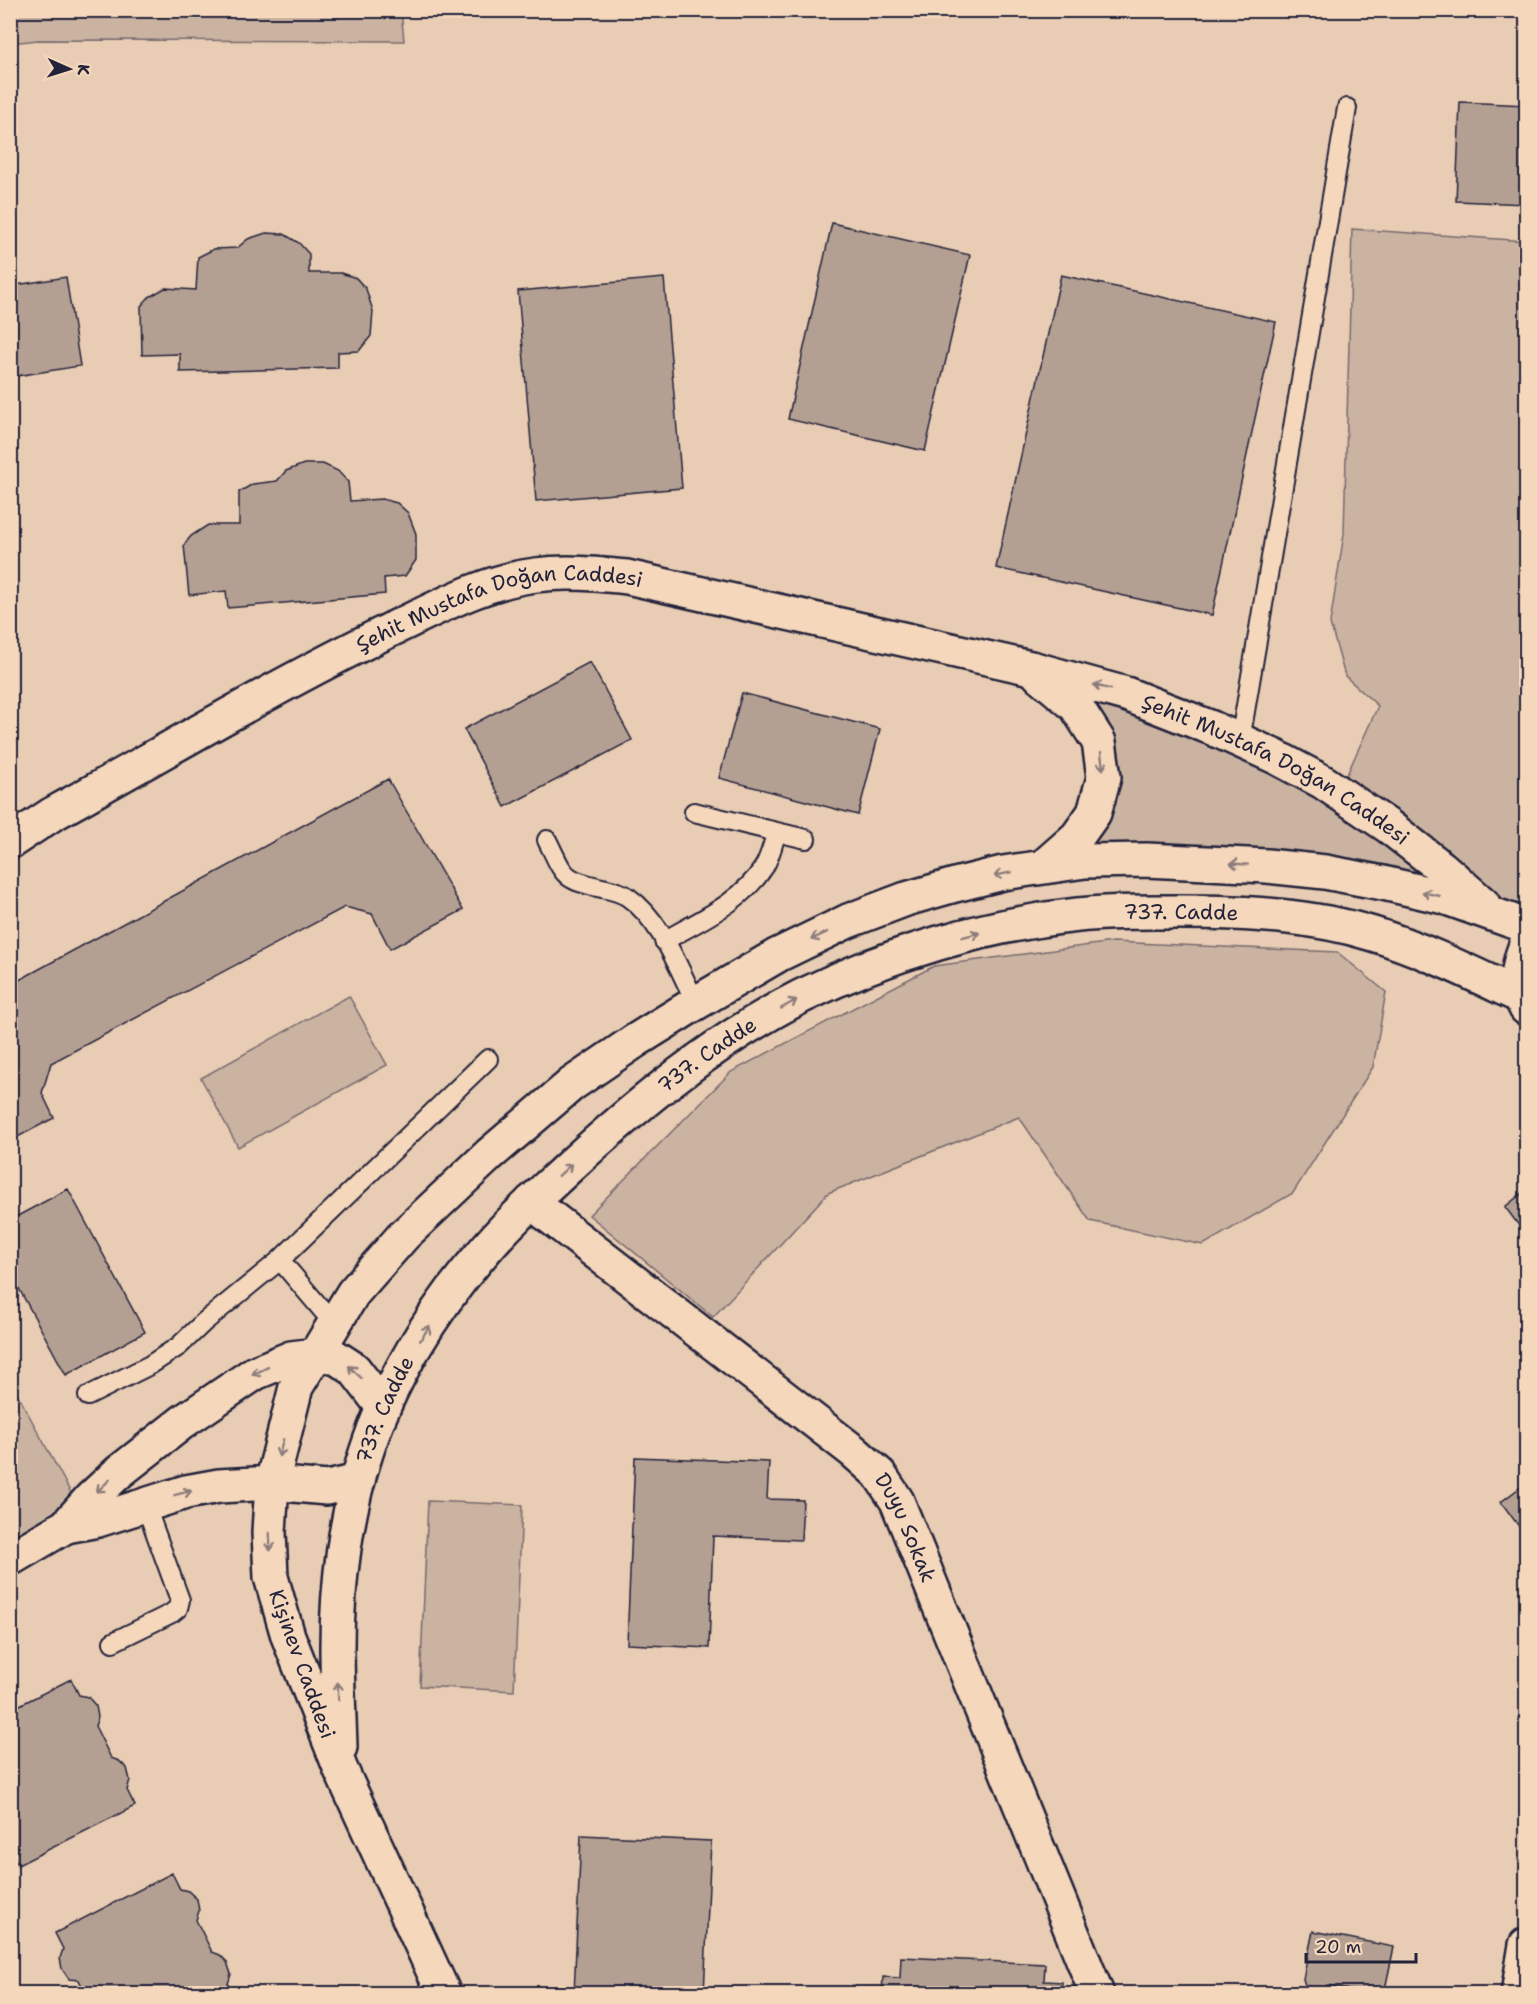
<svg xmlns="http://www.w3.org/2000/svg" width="1537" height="2004" font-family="'Shantell Sans',sans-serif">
<rect width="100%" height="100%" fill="#e8ccb3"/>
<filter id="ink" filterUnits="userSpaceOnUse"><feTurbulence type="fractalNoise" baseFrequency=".0167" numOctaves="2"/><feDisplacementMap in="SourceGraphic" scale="12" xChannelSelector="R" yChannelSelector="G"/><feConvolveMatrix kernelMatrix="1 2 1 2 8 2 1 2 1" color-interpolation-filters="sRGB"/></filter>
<g filter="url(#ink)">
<path fill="#cbb3a2" stroke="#766a6e" stroke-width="1.5" d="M11 10 401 11 404 41 38 40 11 43Z
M1352 229 1526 241V926L1444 897 1085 861 1094 813 1076 706 1126 694 1339 792 1378 706 1345 676 1330 623 1344 534Z
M1113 942 1337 952 1386 992 1373 1067 1293 1193 1203 1245 1090 1221 1019 1117 828 1193 713 1317 589 1215 731 1072 934 966Z
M349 996 387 1065 238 1147 201 1078Z
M10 1380 80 1510 10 1559Z
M428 1501 522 1505 514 1691 420 1686Z"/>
<path fill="#b49f93" stroke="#22223b" stroke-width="1.5" d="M1460 102 1526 105V204L1456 201Z
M832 223 970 255 925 451 788 419Z
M266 233 284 234 299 243 309 254V273H341L356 278 366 289 373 311 371 336 359 351 338 352V368L180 372V354L142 355 141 306 149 297 165 288 196 290 198 257 214 249 237 248 248 239Z
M1061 275 1276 322 1212 615 996 568Z
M66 277 80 366 10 377V286Z
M664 278 682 488 536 501 518 291Z
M304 464H323L338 471 348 482 350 501 382 499 397 503 408 513 416 534V560L405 576 384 578 385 594 228 608 226 591 189 595 184 545 191 536 208 525H239V492L253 484 277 481 286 471Z
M590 662 632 740 505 807 464 729Z
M742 693 880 729 858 815 719 778Z
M388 779 463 910 390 949 372 914 345 907 51 1063 42 1093 54 1118 10 1141V985Z
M68 1189 145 1332 66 1375 10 1272V1220Z
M1526 1190V1235L1505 1207Z
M635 1457 769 1462 767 1499 803 1500 801 1540 713 1536 709 1648 627 1644Z
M1526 1483V1536L1501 1502Z
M71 1679 79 1695 88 1697 96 1706 98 1717 95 1726 111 1758 119 1761 127 1768 130 1780 127 1790 135 1806 18 1865 10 1850V1710Z
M581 1835 711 1841 704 1994H574Z
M172 1873 180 1889 188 1891 197 1899 199 1911 196 1920 212 1952 220 1955 227 1962 231 1974 228 1984 232 1994H86L79 1980 69 1979 62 1969 60 1958 63 1949 55 1933Z
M1313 1931 1394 1947 1384 1994H1368L1327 1985 1324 1989 1318 1990 1305 1985 1303 1979Z
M901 1957 1045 1964 1044 1981 1062 1982 1061 1994H882L883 1977 900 1978Z"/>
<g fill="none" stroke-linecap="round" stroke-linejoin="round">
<defs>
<path id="lane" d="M1240 741 1347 108
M694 812 806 839
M547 840C565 876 561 879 602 888 611 890 621 892 628 897 662 921 678 968 696 1003
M664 941C700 920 741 903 764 867 770 857 773 843 777 832
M280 1260 334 1324
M88 1396 150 1365 179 1346 204 1322 280 1260 488 1059
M113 1642 172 1613 178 1608 180 1600 145 1504"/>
<g id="street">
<path id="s1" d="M531 1202 853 1451 879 1474 897 1501 1097 1994"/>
<path d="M66 1526 98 1520 186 1492 219 1486 272 1483 327 1488 358 1481"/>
<path d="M10 1559 66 1526 91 1498 119 1472 184 1421 255 1373 291 1358 316 1355 334 1356 354 1369 383 1407"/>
<path d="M1518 1994 1526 1945"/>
</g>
<g id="secondary">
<path d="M1039 675 1076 706 1099 742 1104 777 1094 813 1077 837 1044 866"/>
<path id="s2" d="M10 842 51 815C163 753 273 687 388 631 435 609 484 581 536 575 567 571 597 574 627 577L1031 668 1126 694 1212 728 1276 757 1323 782 1388 826 1442 868 1483 904"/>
<path d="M1526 945C1518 965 1514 988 1526 1008"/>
<path id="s3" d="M340 1747C339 1714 337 1680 337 1646 337 1583 346 1513 366 1453 388 1384 432 1311 480 1256 507 1223 539 1195 570 1166 640 1102 717 1039 802 996 888 954 984 925 1078 915 1112 911 1146 912 1180 912 1244 912 1312 915 1373 934 1425 950 1473 974 1522 997"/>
<path d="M444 1994 341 1770 288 1636 271 1577 269 1532 272 1483 296 1387 353 1293 404 1235 490 1154 572 1084 635 1041 696 1003 778 955 848 921 906 899 955 885 1003 873 1085 861 1147 860 1267 866 1325 872 1383 883 1444 897 1526 926"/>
</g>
</defs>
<use href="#lane" stroke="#22223b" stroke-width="22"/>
<use href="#street" stroke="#22223b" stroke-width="38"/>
<use href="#secondary" stroke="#22223b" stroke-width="38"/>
<use href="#lane" stroke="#f5d7bb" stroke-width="18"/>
<use href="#street" stroke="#f5d7bb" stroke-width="33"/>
<use href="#secondary" stroke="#f5d7bb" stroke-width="33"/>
</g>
<defs><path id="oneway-shaft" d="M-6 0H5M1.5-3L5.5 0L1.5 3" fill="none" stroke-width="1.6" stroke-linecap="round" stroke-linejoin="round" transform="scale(1.5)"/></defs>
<g stroke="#8c7c7b">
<use href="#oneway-shaft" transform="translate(1102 687) rotate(-165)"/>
<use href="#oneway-shaft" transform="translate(1102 761) rotate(83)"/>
<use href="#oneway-shaft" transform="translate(1239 864) rotate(-176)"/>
<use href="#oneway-shaft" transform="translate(1003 874) rotate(168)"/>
<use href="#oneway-shaft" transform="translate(1431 894) rotate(-167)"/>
<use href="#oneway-shaft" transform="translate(971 935) rotate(-14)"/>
<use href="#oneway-shaft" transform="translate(819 936) rotate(154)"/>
<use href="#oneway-shaft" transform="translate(789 1004) rotate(-30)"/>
<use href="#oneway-shaft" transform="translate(565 1170) rotate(-43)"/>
<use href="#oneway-shaft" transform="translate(425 1333) rotate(-58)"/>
<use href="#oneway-shaft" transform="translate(260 1371) rotate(154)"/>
<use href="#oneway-shaft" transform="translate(355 1372) rotate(-136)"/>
<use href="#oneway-shaft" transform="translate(281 1448) rotate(104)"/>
<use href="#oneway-shaft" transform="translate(103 1486) rotate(137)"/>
<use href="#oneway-shaft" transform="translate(183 1493) rotate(-14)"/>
<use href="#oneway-shaft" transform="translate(270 1542) rotate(88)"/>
<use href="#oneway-shaft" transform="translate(338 1691) rotate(-92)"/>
</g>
</g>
<g text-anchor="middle" stroke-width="6" stroke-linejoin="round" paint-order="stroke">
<g font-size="21" fill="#22223b" stroke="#f5d7bb">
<text dy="7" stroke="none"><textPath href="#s2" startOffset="549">Şehit Mustafa Doğan Caddesi</textPath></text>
<text dy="7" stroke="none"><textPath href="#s2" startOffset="1364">Şehit Mustafa Doğan Caddesi</textPath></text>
<text dy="7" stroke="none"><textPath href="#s3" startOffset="1334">737. Cadde</textPath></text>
<text dy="7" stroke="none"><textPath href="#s3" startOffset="830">737. Cadde</textPath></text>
<text dy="7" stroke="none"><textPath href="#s3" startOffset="344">737. Cadde</textPath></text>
<text dy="7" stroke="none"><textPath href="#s1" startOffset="502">Duyu Sokak</textPath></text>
<text transform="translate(302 1664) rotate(70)" y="7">Kişinev Caddesi</text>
</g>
</g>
<rect width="1537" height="2004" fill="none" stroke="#f5d7bb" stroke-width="36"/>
<rect x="18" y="18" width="1501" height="1968" fill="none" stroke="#22223b" stroke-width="2" filter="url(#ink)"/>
<g transform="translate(69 69) rotate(93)" stroke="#f5d7bb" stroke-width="4.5" paint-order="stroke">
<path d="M0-4.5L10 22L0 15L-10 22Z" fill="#22223b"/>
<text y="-9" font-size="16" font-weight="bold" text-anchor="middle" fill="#22223b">K</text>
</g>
<path d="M1306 1953v9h110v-9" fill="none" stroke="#22223b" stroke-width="3"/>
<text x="1315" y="1953" font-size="18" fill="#22223b" stroke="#f5d7bb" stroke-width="4.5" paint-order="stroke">20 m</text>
</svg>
